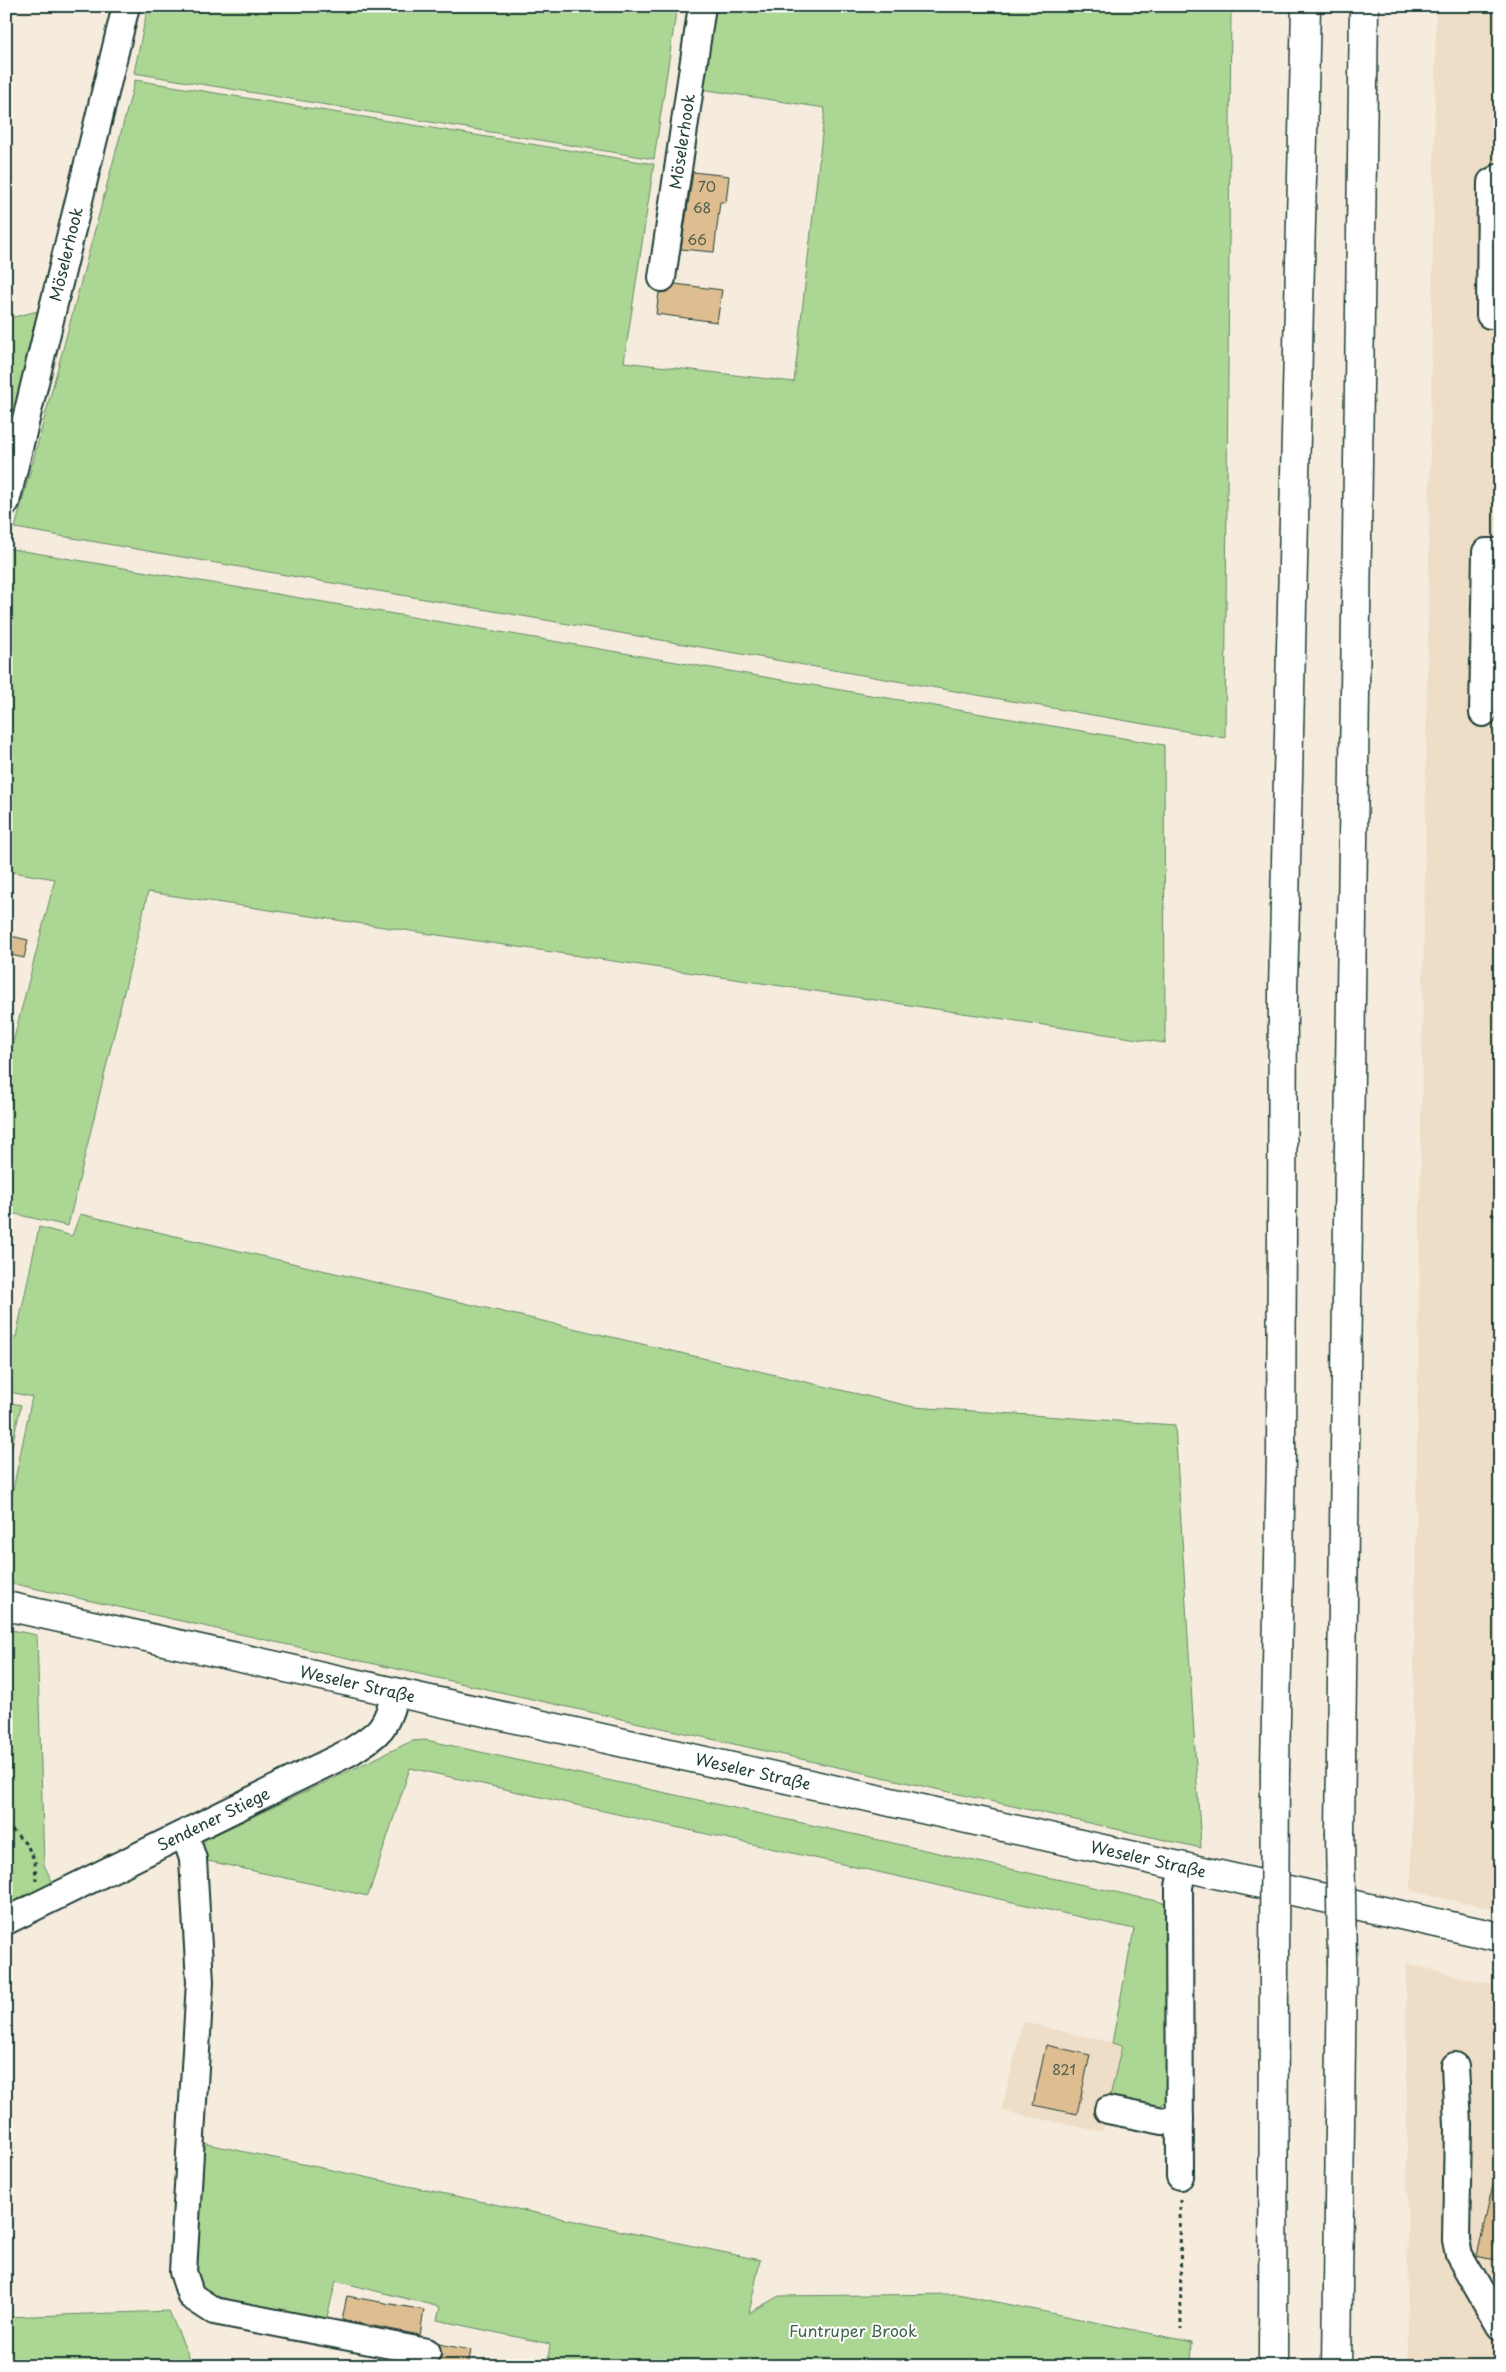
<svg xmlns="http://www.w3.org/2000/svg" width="1506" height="2372" font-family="'Playpen Sans',sans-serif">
<rect width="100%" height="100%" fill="#f5ecde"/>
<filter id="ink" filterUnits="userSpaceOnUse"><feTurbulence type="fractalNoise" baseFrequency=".02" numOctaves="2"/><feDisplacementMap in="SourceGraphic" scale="10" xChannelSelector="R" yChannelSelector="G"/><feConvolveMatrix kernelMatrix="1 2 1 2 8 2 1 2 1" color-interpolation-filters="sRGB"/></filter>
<g filter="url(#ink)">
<path fill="#eedec7" d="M1436 6H1500V1911L1411 1891Z
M1406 1963 1500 1986V2366H1408Z
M1023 2022 1122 2045 1103 2132 1001 2111Z"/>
<path fill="#acd694" stroke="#668a64" d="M148 6H677L654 159 134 73Z
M708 6H1231L1225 738 15 528 135 80 654 164 624 362 794 382 825 108 694 88Z
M38 311 6 443V319Z
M6 548 1164 745 1165 1043 148 892 68 1226 6 1212V1069L55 879 6 871Z
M80 1214 914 1407 1175 1425 1201 1848 6 1582V1524L32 1397 6 1391V1335L16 1337 39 1227 72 1236Z
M6 1402 21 1405 6 1473Z
M6 1629 37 1635 44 1865 53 1883 6 1908Z
M426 1740 1165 1903 1164 1945 1167 1957 1169 2100 1156 2108 1109 2101 1122 2046 1112 2043 1134 1929 410 1768 368 1896 199 1859 200 1848 206 1839 412 1741Z
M198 2142 760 2260 749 2313 779 2296 958 2294 1192 2342 1191 2366H547L550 2344 437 2320 440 2307 336 2281 326 2321 218 2300 199 2292 189 2270Z
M169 2311 193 2366H6V2317Z"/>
<path fill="#debe91" stroke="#1f3d34" d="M693 172 729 176 726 202H720L714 252 681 249Z
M675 284 722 290 717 322 656 314 659 293 668 292Z
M6 935 28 940 24 958 6 954Z
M1046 2045 1090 2055 1077 2114 1033 2105Z
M1493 2185H1500V2261L1477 2256Z
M347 2296 424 2310 420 2335 342 2320Z
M439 2344 471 2350 468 2366H433L439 2361 442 2355Z"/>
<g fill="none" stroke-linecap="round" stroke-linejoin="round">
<defs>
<g id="minor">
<path id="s1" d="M662 278 702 6"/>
<path d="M1490 315 1491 182 1500 177"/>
<path id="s2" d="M6 502 126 6"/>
<path d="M1483 713 1486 552H1500"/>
<path d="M185 1835 193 1859 200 1982 183 2272 191 2296 214 2311 427 2352"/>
<path id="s3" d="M6 1921 350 1752C380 1733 387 1728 395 1692"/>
<path d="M1455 2066 1458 2125 1456 2240 1459 2255 1500 2326"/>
<path d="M1108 2110 1163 2121 1180 2119"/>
<path d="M1180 2176 1179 1887 1183 1867"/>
</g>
<g id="major">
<path id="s4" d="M6 1606 1500 1937"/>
</g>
<path id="highway" d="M1275 1769 1281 1456 1283 990 1306 6
M1340 1832 1364 6
M1273 2366 1274 1958
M1337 2366 1342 1963"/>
</defs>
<use href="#minor" stroke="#1f3d34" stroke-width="30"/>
<use href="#major" stroke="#1f3d34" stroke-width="31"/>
<use href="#highway" stroke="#1f3d34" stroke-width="31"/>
<path stroke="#1f3d34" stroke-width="3" stroke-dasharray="4 4" stroke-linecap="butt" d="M1491 1214 1500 1219
M6 1824 27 1845 35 1861 36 1881
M1180 2199 1181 2329"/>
<use href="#minor" stroke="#fff" stroke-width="26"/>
<use href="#major" stroke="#fff" stroke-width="28"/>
<use href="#highway" stroke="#fff" stroke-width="28"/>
<defs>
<path id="highway-bridge" d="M1340 1832 1342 1963
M1274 1958 1275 1769"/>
</defs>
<use href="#highway-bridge" stroke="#1f3d34" stroke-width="31" stroke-linecap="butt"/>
<use href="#highway-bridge" stroke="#fff" stroke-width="28"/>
</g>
</g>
<g text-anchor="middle" stroke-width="4" stroke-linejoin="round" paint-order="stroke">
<g font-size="14" fill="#4f5d4b">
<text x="707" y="192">70</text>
<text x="702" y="213">68</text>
<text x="697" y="245">66</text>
<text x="1064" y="2075">821</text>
</g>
<g font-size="16" fill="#1f3d34" stroke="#fff">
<text dy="6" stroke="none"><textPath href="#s1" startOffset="138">Möselerhook</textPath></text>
<text dy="6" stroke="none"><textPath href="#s2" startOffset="255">Möselerhook</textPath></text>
<text dy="6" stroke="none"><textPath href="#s4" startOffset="360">Weseler Straße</textPath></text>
<text dy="6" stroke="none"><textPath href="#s4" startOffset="765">Weseler Straße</textPath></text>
<text dy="6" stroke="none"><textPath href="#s3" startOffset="231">Sendener Stiege</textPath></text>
<text dy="6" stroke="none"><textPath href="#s4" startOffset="1170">Weseler Straße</textPath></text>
</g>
<g font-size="16" fill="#42634c" stroke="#fff">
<text x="853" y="2337">Funtruper Brook</text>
</g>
</g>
<rect width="1506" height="2372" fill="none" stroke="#fff" stroke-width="25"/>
<rect x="12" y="12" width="1481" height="2347" fill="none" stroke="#1f3d34" stroke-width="2" filter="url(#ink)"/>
</svg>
